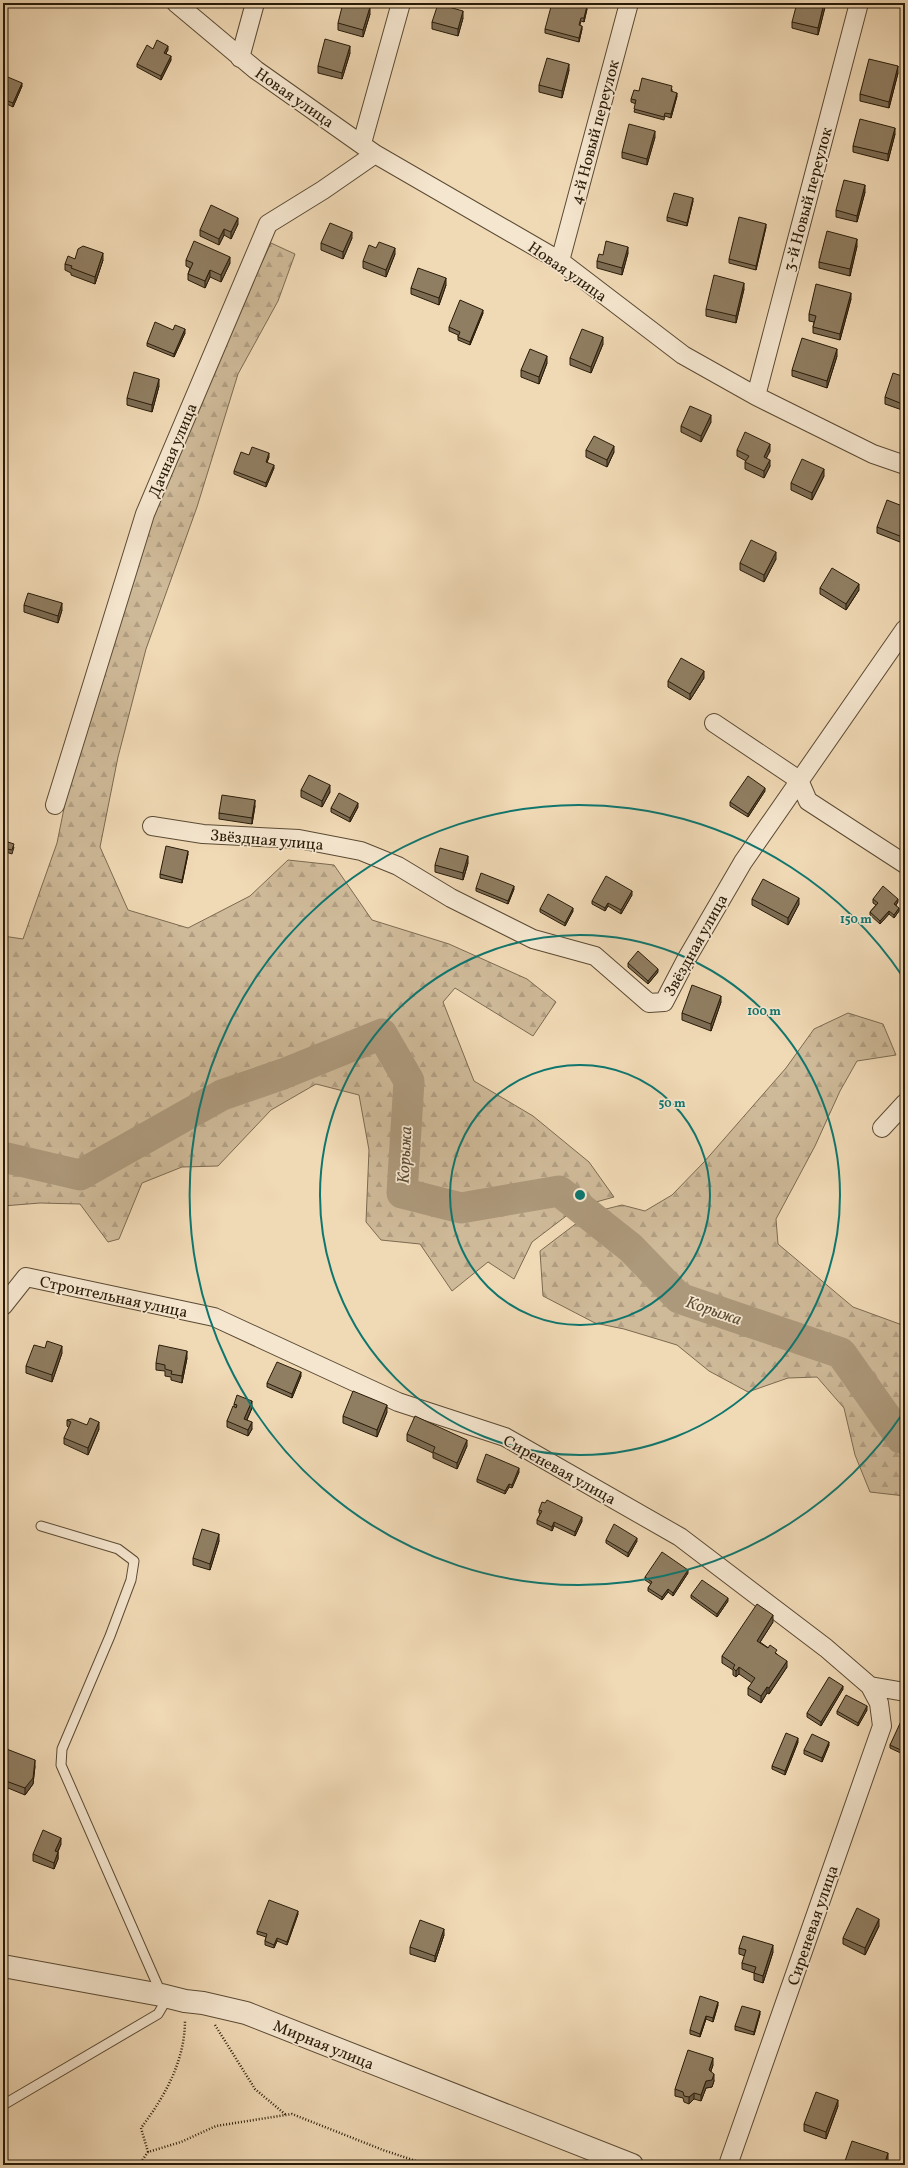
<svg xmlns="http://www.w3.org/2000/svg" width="908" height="2168" font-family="Vollkorn,serif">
<defs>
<pattern id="forest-firs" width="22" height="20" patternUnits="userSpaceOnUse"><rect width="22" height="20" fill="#ceb998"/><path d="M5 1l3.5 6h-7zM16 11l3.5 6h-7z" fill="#b19e82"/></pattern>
</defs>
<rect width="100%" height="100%" fill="#f0d9b5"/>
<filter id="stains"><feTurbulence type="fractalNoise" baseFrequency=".005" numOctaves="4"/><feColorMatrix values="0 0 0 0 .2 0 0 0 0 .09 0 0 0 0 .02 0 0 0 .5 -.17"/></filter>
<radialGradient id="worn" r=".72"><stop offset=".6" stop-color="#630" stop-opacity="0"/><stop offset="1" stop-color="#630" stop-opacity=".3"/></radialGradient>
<path fill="url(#forest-firs)" stroke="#7c6a50" d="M271 243 295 254 278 301 238 374 197 507 146 649 118 757 100 847 128 910 188 928 250 896 288 860 334 865 372 920 449 944 527 979 556 1002 533 1036 455 988 443 1002 474 1081 533 1116 589 1162 614 1197 578 1207 532 1242 514 1279 488 1262 452 1291 420 1244 381 1240 366 1222 369 1150 359 1095 316 1084 271 1110 218 1166 182 1167 142 1183 119 1239 108 1242 80 1204 40 1203 3 1206V936L23 939 57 843 73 764 122 589 216 361Z
M848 1013 883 1024 896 1055 857 1061 840 1091 815 1146 776 1219 778 1244 853 1307 905 1326V1496L870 1492 855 1455 844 1408 817 1377 788 1378 748 1392 709 1371 677 1345 624 1329 595 1323 543 1296 540 1251 590 1213 622 1205 645 1211 672 1195 704 1162 786 1068 814 1029Z"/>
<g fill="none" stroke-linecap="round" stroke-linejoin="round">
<path stroke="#ac987a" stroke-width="31" d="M3 1157 80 1175 222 1095 283 1074 382 1034 409 1081 402 1193 461 1208 559 1191 631 1248 679 1298 841 1353 901 1438 905 1439"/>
<defs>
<path id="service" d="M41 1526 118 1549 134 1561 131 1580 110 1636 62 1749 61 1765 161 1993
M3 2105 158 2014 168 1997"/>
<path id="minor" d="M176 3 256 70 375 154 560 261 683 355 756 396 873 454 905 465
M240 58 255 3
M362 143 401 3
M560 261 629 3
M756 396 859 3
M714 723 799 780 808 801 905 864
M55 805 145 514 268 224 323 190 375 154
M152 826 203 834 299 839 361 851 398 866 451 898 533 939 595 956 649 1003 664 1002 687 958 743 862 905 629
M882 1128 905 1103
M3 1306 26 1277 214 1317 398 1402 505 1437 680 1537 826 1648 870 1686 879 1703 882 1726 728 2165
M870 1686 905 1692"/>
<path id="tertiary" d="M3 1966 161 1995 185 2001 203 2003 246 2013 632 2165"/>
</defs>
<use href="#service" stroke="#5b4a33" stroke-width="11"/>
<use href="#minor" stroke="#5b4a33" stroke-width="20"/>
<use href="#tertiary" stroke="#5b4a33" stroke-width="24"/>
<path stroke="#291b08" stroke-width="2.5" stroke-dasharray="1 2" stroke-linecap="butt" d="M215 2025 255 2089 286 2115
M148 2152 141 2128C165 2096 185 2061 185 2020
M139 2165 148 2152 181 2142 216 2126 292 2114 383 2150 428 2165"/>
<use href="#service" stroke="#f5e6cf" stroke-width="9"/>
<use href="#minor" stroke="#f5e6cf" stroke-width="18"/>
<use href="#tertiary" stroke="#f5e6cf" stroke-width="22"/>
</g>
<path fill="#7c6c54" stroke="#291b08" d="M826 3 818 35 792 28V22Z
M587 9 584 22 581 21 580 25 582 29 579 42 545 33V29Z
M370 14 363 37 338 30V23Z
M463 18 458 36 432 29V22Z
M153 49 168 50 166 53 171 60 161 80 137 67V64Z
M350 53 342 79 318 73V66Z
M569 70 562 98 539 92V85Z
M898 73 889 108 860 101V94Z
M3 75 22 86 13 107 3 102Z
M672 89V91L677 96 671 118 665 116 664 120 634 112 636 104 631 102V99L639 91Z
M895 134 888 161 853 152V146Z
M655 137 647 165 622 158V152Z
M865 192 857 222 836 217V210Z
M693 201 687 226 667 221V217Z
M238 224 231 239 224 235 219 245 200 236V230Z
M766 227 756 270 729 263V259Z
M352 238 343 259 321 250V243Z
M857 246 850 276 819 268V262Z
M628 253 622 275 597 268V261L603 255Z
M395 254 386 277 363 268V261Z
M75 259 103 260 95 284 71 275V273L65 270V264Z
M186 260 230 263 221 282 210 277 205 288 188 280V274L190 268 186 266Z
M446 285 439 305 411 294V288Z
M744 289 736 323 706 316V309Z
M851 299 840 340 813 333V327L814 322 809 321V314Z
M483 313 470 345 458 340V335L449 331V327Z
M173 330 185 333 174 357 147 346V343Z
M603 344 591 373 570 365V358Z
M837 356 827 388 792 376V370Z
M547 363 539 384 521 377V370Z
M905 377V411L885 404V397Z
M159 386 152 412 127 405V398Z
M711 422 701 442 681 432V426Z
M586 450 614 452 607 467 586 457Z
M737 450 770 451 766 458 770 466 764 478 745 469V462L746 461 737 456Z
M249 455 269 457 267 462 274 468 266 487 234 474V471Z
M824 476 812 500 791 490V483Z
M905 507V544L877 533V527Z
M776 559 764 582 740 570V563Z
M820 588 859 590 846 610 820 594Z
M24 605 62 610 58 623 24 612Z
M704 678 690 700 668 687V681Z
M301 790 330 792 322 807 301 797Z
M765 791 748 817 730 806V802Z
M255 806 252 824 219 819V813Z
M358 807 350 822 331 812V808Z
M3 830 7 834 6 841 14 847 12 854 3 851Z
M188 854 182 883 160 878V874Z
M468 863 463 880 435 872V865Z
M476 888 514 889 508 904 476 891Z
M632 895 621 914 608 906 605 911 592 904V901Z
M752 899 799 904 788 925 752 905Z
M873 899 898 902 896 905 899 911 894 918 889 914 880 924 870 915V912L876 905 873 903Z
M540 909 573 911 565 926 540 912Z
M628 963 658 972 648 984 628 967Z
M721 1002 711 1031 682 1020V1013Z
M45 1348 62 1353 52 1382 26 1373V1366Z
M187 1358 182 1383 171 1380V1377L165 1376V1371L156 1370V1363Z
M301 1376 292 1398 267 1387V1383Z
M234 1404 252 1408 247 1420 252 1429 248 1436 227 1427V1421L234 1407Z
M387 1412 377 1437 343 1423V1416Z
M67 1420 99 1429 88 1455 64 1444V1438L69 1428 67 1426Z
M407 1434 467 1446 457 1469 433 1458V1453L407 1441Z
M519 1472 512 1488 509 1487 505 1494 477 1482V1479Z
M545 1503 582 1521 575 1536 554 1526 552 1531 537 1524V1520L540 1514 539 1513V1510Z
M606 1540 637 1541 628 1557 606 1543Z
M219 1541 210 1570 193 1565V1558Z
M688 1573 673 1596 668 1592 662 1600 648 1591V1588L651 1584 645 1580V1577Z
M691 1595 728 1601 717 1617 691 1598Z
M773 1622 760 1642 777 1654 787 1667 769 1694 767 1693 761 1703 748 1695V1688L752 1683 739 1674 736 1677 733 1675V1670L722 1663V1656Z
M843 1689 821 1726 807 1717V1713Z
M867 1710 858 1726 837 1714V1711Z
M905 1721V1755L890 1748V1745Z
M798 1742 785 1775 772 1769V1766Z
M829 1745 822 1762 804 1754V1750Z
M3 1752 35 1766 33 1784 25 1795 3 1786Z
M61 1844 58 1852V1859L54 1869 33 1861V1854Z
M298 1914 287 1945 277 1941 274 1948 265 1945V1941L266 1937 257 1934V1931Z
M879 1926 865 1955 843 1944V1938Z
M444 1935 435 1962 410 1954V1947Z
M739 1948 773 1952 763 1983 754 1980V1973L742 1969V1963L745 1956 739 1954Z
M718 2005 713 2022 706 2019 700 2037 690 2034V2030Z
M760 2014 754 2035 735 2030V2026Z
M713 2065 711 2071 714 2081 712 2087 706 2088 701 2101 694 2099 689 2104 684 2102 683 2098 675 2096V2089Z
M838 2106 826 2139 804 2131V2124Z"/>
<path fill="#655845" stroke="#291b08" d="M824 3H826L818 35V28Z
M587 6V9L584 22V18Z
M370 7V14L363 37V30Z
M463 11V18L458 36V29Z
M582 26V29L579 42V38Z
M168 46V50L164 56V53Z
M350 46V53L342 79V73Z
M171 56V60L161 80V76Z
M569 64V70L562 98V91Z
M898 66V73L889 108V102Z
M22 83V86L13 107V103Z
M677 93V96L671 118V114Z
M895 128V134L888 161V154Z
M655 131V137L647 165V159Z
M865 185V192L857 222V216Z
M693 198V201L687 226V223Z
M238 218V224L231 239V232Z
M766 224V227L756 270V266Z
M224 229V235L219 245V239Z
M352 232V238L343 259V252Z
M857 239V246L850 276V269Z
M628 247V253L622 275V268Z
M395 248V254L386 277V270Z
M103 253V260L95 284V277Z
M230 257V263L221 282V275Z
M210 270V277L205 288V281Z
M446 278V285L439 305V298Z
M744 283V289L736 323V316Z
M851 293V299L840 340V334Z
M483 310V313L470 345V342Z
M185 329V333L174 357V354Z
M603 337V344L591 373V367Z
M837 349V356L827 388V381Z
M547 356V363L539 384V377Z
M5 374V377L3 383V380Z
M159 379V386L152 412V405Z
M711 415V422L701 442V436Z
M770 444V451L764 463V457Z
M614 446V452L607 467V460Z
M269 453V457L266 465V462Z
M770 460V466L764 478V471Z
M274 465V468L266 487V483Z
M824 469V476L812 500V493Z
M776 552V559L764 582V575Z
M859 584V590L846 610V604Z
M62 603V610L58 623V616Z
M704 671V678L690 700V694Z
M5 758V761L3 769V766Z
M330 785V792L322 807V801Z
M765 788V791L748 817V814Z
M255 800V806L252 824V818Z
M358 803V807L350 822V818Z
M188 851V854L182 883V880Z
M468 856V863L463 880V873Z
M514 886V889L508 904V901Z
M632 891V895L621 914V910Z
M799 898V904L788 925V918Z
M898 899V902L894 907V904Z
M608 903V906L605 911V908Z
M573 908V911L565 926V923Z
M899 908V911L894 918V915Z
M889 911V914L880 924V921Z
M658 969V972L648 984V981Z
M721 996V1002L711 1031V1024Z
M62 1346V1353L52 1382V1375Z
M187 1351V1358L182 1383V1376Z
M301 1372V1376L292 1398V1394Z
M252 1401V1408L244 1426V1419Z
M387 1405V1412L377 1437V1430Z
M99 1422V1429L88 1455V1448Z
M252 1422V1429L248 1436V1430Z
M467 1440V1446L457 1469V1463Z
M519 1468V1472L512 1488V1485Z
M509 1484V1487L505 1494V1491Z
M582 1517V1521L575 1536V1532Z
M554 1522V1526L552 1531V1527Z
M219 1534V1541L210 1570V1564Z
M637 1538V1541L628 1557V1553Z
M688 1570V1573L673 1596V1593Z
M668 1589V1592L662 1600V1597Z
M728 1598V1601L717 1617V1614Z
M773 1615V1622L757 1647V1641Z
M787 1661V1667L769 1694V1688Z
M739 1667V1674L736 1677V1671Z
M843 1686V1689L821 1726V1722Z
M767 1687V1693L761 1703V1696Z
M867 1706V1710L858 1726V1723Z
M798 1738V1742L785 1775V1771Z
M829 1742V1745L822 1762V1758Z
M35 1760V1766L33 1784 25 1795V1788Z
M61 1838V1844L55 1857V1851Z
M58 1852V1859L54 1869V1863Z
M298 1911V1914L287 1945V1942Z
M879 1919V1926L865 1955V1948Z
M444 1929V1935L435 1962V1956Z
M277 1938V1941L274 1948V1945Z
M773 1945V1952L763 1983V1976Z
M718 2002V2005L713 2022V2018Z
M760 2011V2014L754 2035V2032Z
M706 2016V2019L700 2037V2034Z
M713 2058V2065L709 2076V2070Z
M714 2074V2081L712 2087 706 2088 701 2101V2095L706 2081Z
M694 2093V2099L689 2104V2097Z
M838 2100V2106L826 2139V2132Z
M888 2153V2160L886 2165H884Z"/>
<path fill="#907e62" stroke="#291b08" d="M343 3H355L370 7 363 30 338 23Z
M552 3H577L587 6 584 18H581L579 25 582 26 579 38 545 29Z
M797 3H824L818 28 792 22Z
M438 4 463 11 458 29 432 22Z
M325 39 350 46 342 73 318 66Z
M157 40 168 46 164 53 171 56 161 76 137 64 147 45 153 49Z
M547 58 569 64 562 91 539 85Z
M869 59 898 66 889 102 860 94Z
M3 75 22 83 13 103 3 99Z
M642 78 672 86 671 91 677 93 671 114 665 113 664 117 634 109 636 100 631 99 634 90 639 91Z
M860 119 895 128 888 154 853 146Z
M629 124 655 131 647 159 622 152Z
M844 180 865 185 857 216 836 210Z
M674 193 693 198 687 223 667 217Z
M211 205 238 218 231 232 224 229 219 239 200 230Z
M739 217 766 224 756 266 729 259Z
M330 223 352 232 343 252 321 243Z
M827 231 857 239 850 269 819 262Z
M194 241 230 257 221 275 210 270 205 281 188 274 193 263 186 260Z
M606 241 628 247 622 268 597 261 599 254 603 255Z
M379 242 395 248 386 270 363 261 369 245 376 248Z
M83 246 103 253 95 277 71 268 72 266 65 264 68 256 75 259 78 249Z
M418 268 446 278 439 298 411 288Z
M714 275 744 283 736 316 706 309Z
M816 284 851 293 840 334 813 327 816 316 809 314Z
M460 300 483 310 470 342 458 337 460 332 449 327Z
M155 322 173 330 175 325 185 329 174 354 147 343Z
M582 329 603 337 591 367 570 358Z
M802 338 837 349 827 381 792 370Z
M530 349 547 356 539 377 521 370Z
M134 372 159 379 152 405 127 398Z
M3 373 5 374 3 380Z
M893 373 905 377V405L885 397Z
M690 406 711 415 701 436 681 426Z
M745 432 770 444 764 457 770 460 764 471 745 462 749 456 737 450Z
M594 436 614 446 607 460 586 450Z
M252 447 269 453 266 462 274 465 266 483 234 471 241 452 249 455Z
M802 459 824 469 812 493 791 483Z
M887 500 905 507V538L877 527Z
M751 540 776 552 764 575 740 563Z
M832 568 859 584 846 604 820 588Z
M28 593 62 603 58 616 24 605Z
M681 658 704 671 690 694 668 681Z
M3 757 5 758 3 766Z
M309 775 330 785 322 801 301 790Z
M748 776 765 788 748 814 730 802Z
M339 793 358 803 350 818 331 808Z
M222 795 255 800 252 818 219 813Z
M3 830 7 831 5 841 14 844 12 850 3 848V850Z
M166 846 188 851 182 880 160 874Z
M440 848 468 856 463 873 435 865Z
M481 873 514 886 508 901 476 888Z
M606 876 632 891 621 910 608 903 605 908 592 901Z
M763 879 799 898 788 918 752 899Z
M883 886 898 899 894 904 899 908 894 915 889 911 880 921 870 912 878 903 873 899Z
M548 894 573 908 565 923 540 909Z
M638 951 658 969 648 981 628 963Z
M692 985 721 996 711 1024 682 1013Z
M47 1341 62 1346 52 1375 26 1366 34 1345 45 1348Z
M159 1345 187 1351 182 1376 171 1374 172 1371 165 1369V1365L156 1363Z
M277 1362 301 1372 292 1394 267 1383Z
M353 1391 387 1405 377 1430 343 1416Z
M237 1395 252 1401 244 1419 252 1422 248 1430 227 1421 233 1406 236 1408 237 1405 234 1404Z
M415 1416 467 1440 457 1463 433 1452 435 1447 407 1434Z
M90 1418 99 1422 88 1448 64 1438 71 1422 67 1420 72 1419 87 1425Z
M486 1454 519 1468 512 1485 509 1484 505 1491 477 1479Z
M547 1500 582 1517 575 1532 554 1522 552 1527 537 1520 542 1511 539 1510 542 1502 545 1503Z
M614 1524 637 1538 628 1553 606 1540Z
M202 1529 219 1534 210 1564 193 1558Z
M662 1552 688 1570 673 1593 668 1589 662 1597 648 1588 652 1582 645 1577Z
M702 1580 728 1598 717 1614 691 1595Z
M757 1604 773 1615 757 1641 768 1648 770 1645 777 1650 775 1653 787 1661 769 1688 767 1687 761 1696 748 1688 755 1678 739 1667 736 1671 733 1668 735 1665 722 1656Z
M829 1677 843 1686 821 1722 807 1713Z
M846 1695 867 1706 858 1723 837 1711Z
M902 1719 905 1721V1752L890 1745Z
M786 1733 798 1738 785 1771 772 1766Z
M812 1734 829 1742 822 1758 804 1750Z
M4 1748 35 1760 33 1778 25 1788 3 1780V1777L5 1772 3 1771V1752Z
M43 1830 61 1838 55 1851 58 1852 54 1863 33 1854Z
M269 1900 298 1911 287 1942 277 1938 274 1945 265 1941 267 1934 257 1931Z
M857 1908 879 1919 865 1948 843 1938Z
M420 1920 444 1929 435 1956 410 1947Z
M743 1936 773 1945 763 1976 754 1973 756 1967 742 1963 746 1950 739 1948Z
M700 1996 718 2002 713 2018 706 2016 700 2034 690 2030Z
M742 2006 760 2011 754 2032 735 2026Z
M688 2050 713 2058 709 2070 714 2074 712 2080 706 2081 701 2095 694 2093 689 2097 684 2096 683 2092 675 2089Z
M816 2092 838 2100 826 2132 804 2124Z
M852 2141 888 2153 884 2165H846L844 2164Z"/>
<g fill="none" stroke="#0f766e" stroke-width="2">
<circle cx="580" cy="1195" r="130"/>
<circle cx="580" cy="1195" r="260"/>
<path d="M903 1413A390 390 0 1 1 903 977"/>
</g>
<g text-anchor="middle" stroke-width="3.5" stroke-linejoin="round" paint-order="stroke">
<g font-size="16" fill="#291b08" stroke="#f5e6cf">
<text transform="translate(295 97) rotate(35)" y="6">Новая улица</text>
<text transform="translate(594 132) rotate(-75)" y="6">4-й Новый переулок</text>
<text transform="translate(807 199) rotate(-75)" y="6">3-й Новый переулок</text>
<text transform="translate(568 271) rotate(35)" y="6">Новая улица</text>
<text transform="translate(172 450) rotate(-67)" y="6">Дачная улица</text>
<text transform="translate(267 839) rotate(5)" y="6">Звёздная улица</text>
<text transform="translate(695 945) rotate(-61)" y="6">Звёздная улица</text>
<text transform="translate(114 1296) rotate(12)" y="6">Строительная улица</text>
<text transform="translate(560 1469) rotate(29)" y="6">Сиреневая улица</text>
<text transform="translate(812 1925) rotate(-71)" y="6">Сиреневая улица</text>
<text transform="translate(324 2044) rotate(22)" y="6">Мирная улица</text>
</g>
<g font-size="17" font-style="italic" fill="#5d4d36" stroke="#f5e6cf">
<text transform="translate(404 1155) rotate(-87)" y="6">Корыжа</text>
<text transform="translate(714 1310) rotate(19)" y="6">Корыжа</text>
</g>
</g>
<circle cx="580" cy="1195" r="6" fill="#0f766e" stroke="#f5e6cf" stroke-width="2"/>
<g font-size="12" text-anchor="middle" font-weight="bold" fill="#0f766e" stroke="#f5e6cf" stroke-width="3.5" stroke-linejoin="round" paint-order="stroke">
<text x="856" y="923">150 m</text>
<text x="764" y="1015">100 m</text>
<text x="672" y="1107">50 m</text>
</g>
<rect width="908" height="2168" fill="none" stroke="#f0d9b5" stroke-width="16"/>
<rect x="4" y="4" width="900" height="2160" fill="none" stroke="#291b08" stroke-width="2"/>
<rect x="8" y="8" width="892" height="2152" fill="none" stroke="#291b08"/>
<rect width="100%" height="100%" filter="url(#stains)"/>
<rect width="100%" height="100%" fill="url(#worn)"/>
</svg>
